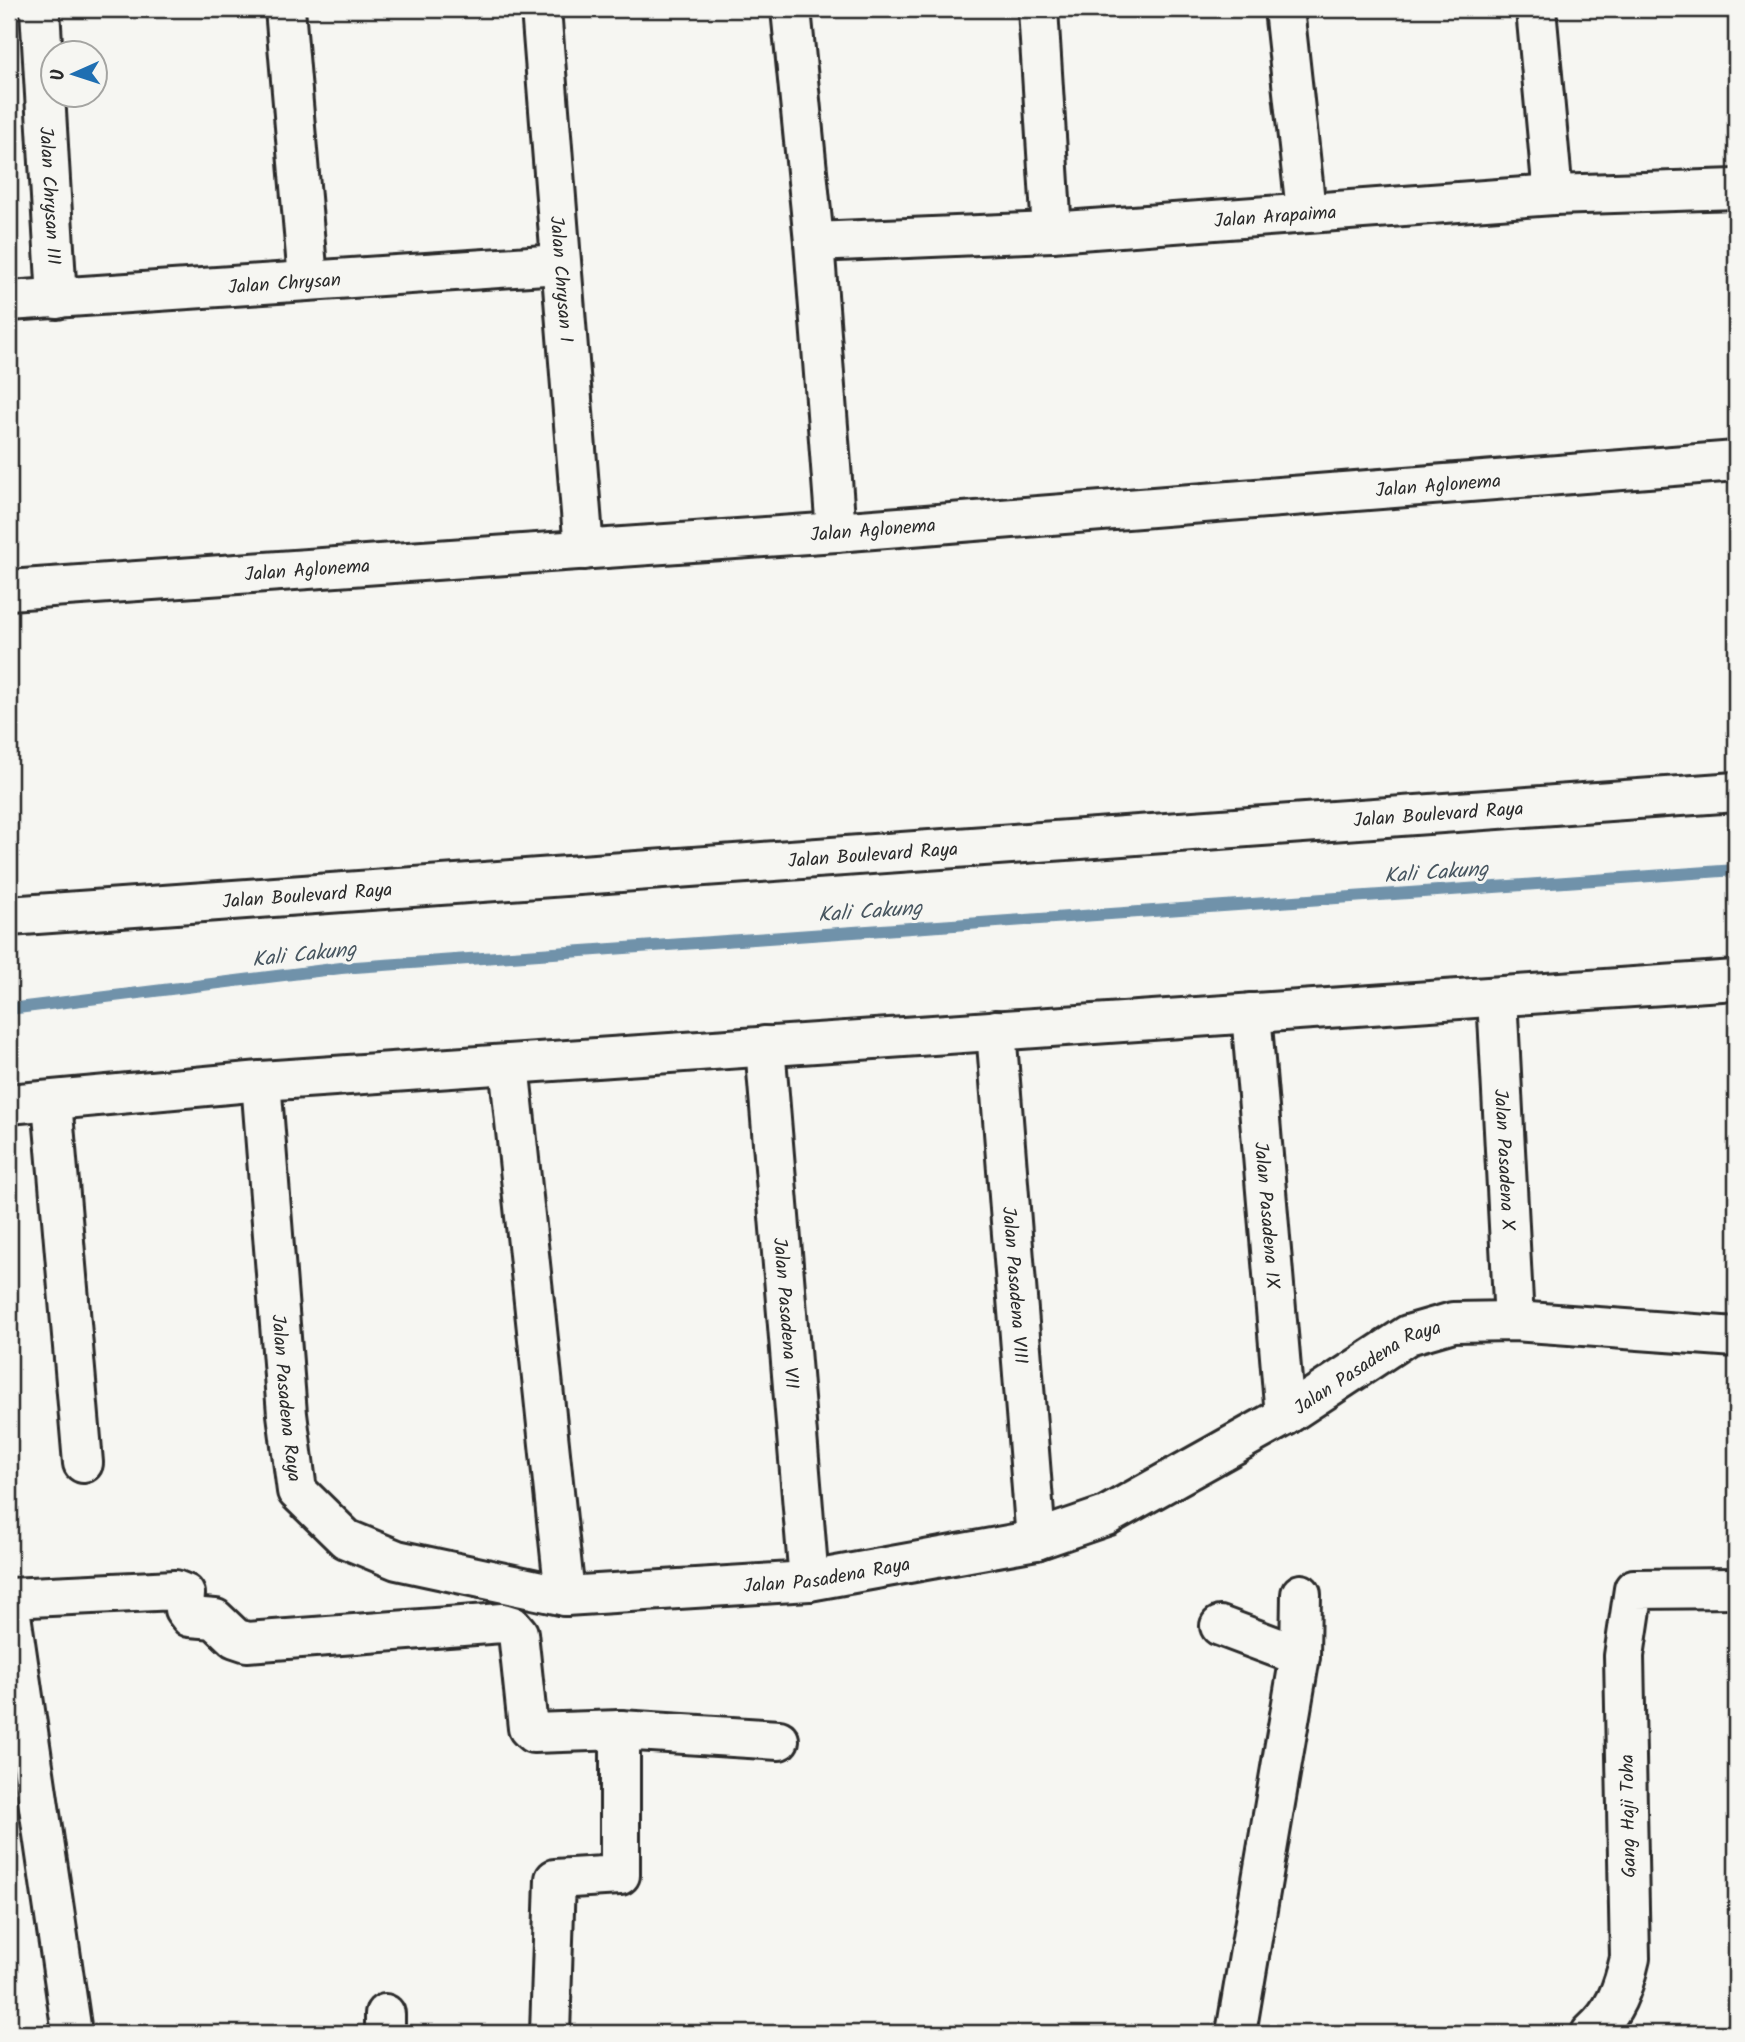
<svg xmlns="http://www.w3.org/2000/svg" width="1745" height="2042" font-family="Kalam,sans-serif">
<rect width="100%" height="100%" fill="#f6f6f2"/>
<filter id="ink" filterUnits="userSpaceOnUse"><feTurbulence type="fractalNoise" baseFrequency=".0143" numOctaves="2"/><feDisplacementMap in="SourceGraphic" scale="14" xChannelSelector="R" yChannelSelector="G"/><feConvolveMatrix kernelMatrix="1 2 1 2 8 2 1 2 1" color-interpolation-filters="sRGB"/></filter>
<g filter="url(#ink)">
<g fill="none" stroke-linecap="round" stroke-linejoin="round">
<path stroke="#7092aa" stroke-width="12" d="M9 1009 341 968 1736 870"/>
<defs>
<g id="street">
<path id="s1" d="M40 9 57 299"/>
<path d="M285 9 308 280"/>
<path id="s2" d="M541 9 584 550"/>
<path d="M791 9 814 242 836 532"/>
<path d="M1038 9 1052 232"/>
<path d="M1284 9 1306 211"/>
<path d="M1536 9 1553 195"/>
<path id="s3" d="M814 242 1052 232 1553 195 1736 189"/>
<path id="s4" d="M9 301 560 264"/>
<path id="s5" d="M9 590 836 532 1736 461"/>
<path id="s6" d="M9 916 1736 792"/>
<path id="s7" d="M1497 997 1514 1321"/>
<path id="s8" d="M1251 1013 1285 1416"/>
<path id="s9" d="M996 1030 1036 1540"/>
<path id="s10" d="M765 1046 809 1581"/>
<path d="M509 1064 565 1596"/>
<path id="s11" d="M261 1081 287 1414 297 1491 346 1539 397 1560 565 1596 809 1581 1036 1540 1106 1516 1285 1416 1408 1335 1453 1322 1514 1321 1736 1337"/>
<path d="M52 1102 83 1463"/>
<path d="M9 1104 261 1081 1736 980"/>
<path d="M9 1598 175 1590 185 1594 184 1609 190 1617 215 1619 235 1638 247 1642 502 1623 512 1626 518 1633 528 1728 533 1733 620 1730"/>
<path d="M9 1601 72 2033"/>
<path d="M1220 1626 1300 1656"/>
<path d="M385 2014V2033"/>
<path d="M550 2033 555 1879 620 1875V1730L779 1740"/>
<path d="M1236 2033 1300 1656 1301 1594"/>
<path d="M1591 2033C1615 2012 1623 1989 1630 1958L1624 1656 1634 1589 1736 1588"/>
</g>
</defs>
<use href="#street" stroke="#2b2b2b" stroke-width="44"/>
<use href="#street" stroke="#f6f6f2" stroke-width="38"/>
</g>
</g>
<g text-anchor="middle" stroke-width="6" stroke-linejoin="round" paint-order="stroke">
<g font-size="19" fill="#2b2b2b" stroke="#f6f6f2">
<text dy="7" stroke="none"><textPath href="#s1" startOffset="187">Jalan Chrysan III</textPath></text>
<text dy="7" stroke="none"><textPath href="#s3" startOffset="462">Jalan Arapaima</textPath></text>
<text dy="7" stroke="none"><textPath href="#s2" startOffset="271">Jalan Chrysan I</textPath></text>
<text dy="7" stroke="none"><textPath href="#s4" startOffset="276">Jalan Chrysan</textPath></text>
<text dy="7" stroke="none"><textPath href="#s5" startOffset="1433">Jalan Aglonema</textPath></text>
<text dy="7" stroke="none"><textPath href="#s5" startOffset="866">Jalan Aglonema</textPath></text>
<text dy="7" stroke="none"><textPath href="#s5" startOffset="299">Jalan Aglonema</textPath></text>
<text dy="7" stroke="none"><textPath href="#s6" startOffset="1433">Jalan Boulevard Raya</textPath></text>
<text dy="7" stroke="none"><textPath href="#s6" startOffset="866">Jalan Boulevard Raya</textPath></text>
<text dy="7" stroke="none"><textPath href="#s6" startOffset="299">Jalan Boulevard Raya</textPath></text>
<text dy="7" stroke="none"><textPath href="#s7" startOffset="163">Jalan Pasadena X</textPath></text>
<text dy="7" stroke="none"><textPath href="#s8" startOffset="203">Jalan Pasadena IX</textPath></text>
<text dy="7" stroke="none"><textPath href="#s9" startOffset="256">Jalan Pasadena VIII</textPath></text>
<text dy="7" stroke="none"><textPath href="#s10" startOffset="268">Jalan Pasadena VII</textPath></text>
<text dy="7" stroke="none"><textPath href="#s11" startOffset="1558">Jalan Pasadena Raya</textPath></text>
<text dy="7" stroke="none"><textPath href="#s11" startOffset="318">Jalan Pasadena Raya</textPath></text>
<text dy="7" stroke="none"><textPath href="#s11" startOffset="970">Jalan Pasadena Raya</textPath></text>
<text transform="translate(1627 1816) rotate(-91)" y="7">Gang Haji Toha</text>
</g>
<g font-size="21" font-style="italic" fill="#485660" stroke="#f6f6f2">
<text transform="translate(1436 872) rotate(-4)" y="7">Kali Cakung</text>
<text transform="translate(870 911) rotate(-4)" y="7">Kali Cakung</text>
<text transform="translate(304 954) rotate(-6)" y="7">Kali Cakung</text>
</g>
</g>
<rect width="1745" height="2042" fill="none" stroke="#f6f6f2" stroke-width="35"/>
<rect x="18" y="18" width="1710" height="2007" fill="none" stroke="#2b2b2b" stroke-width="2.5" filter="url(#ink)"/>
<g transform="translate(74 74) rotate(267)"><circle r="33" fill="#f6f6f2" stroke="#a5a5a2" stroke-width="2"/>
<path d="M0-5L12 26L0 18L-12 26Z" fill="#1f6fb2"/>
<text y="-10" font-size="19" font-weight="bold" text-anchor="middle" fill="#2b2b2b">U</text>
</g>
</svg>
